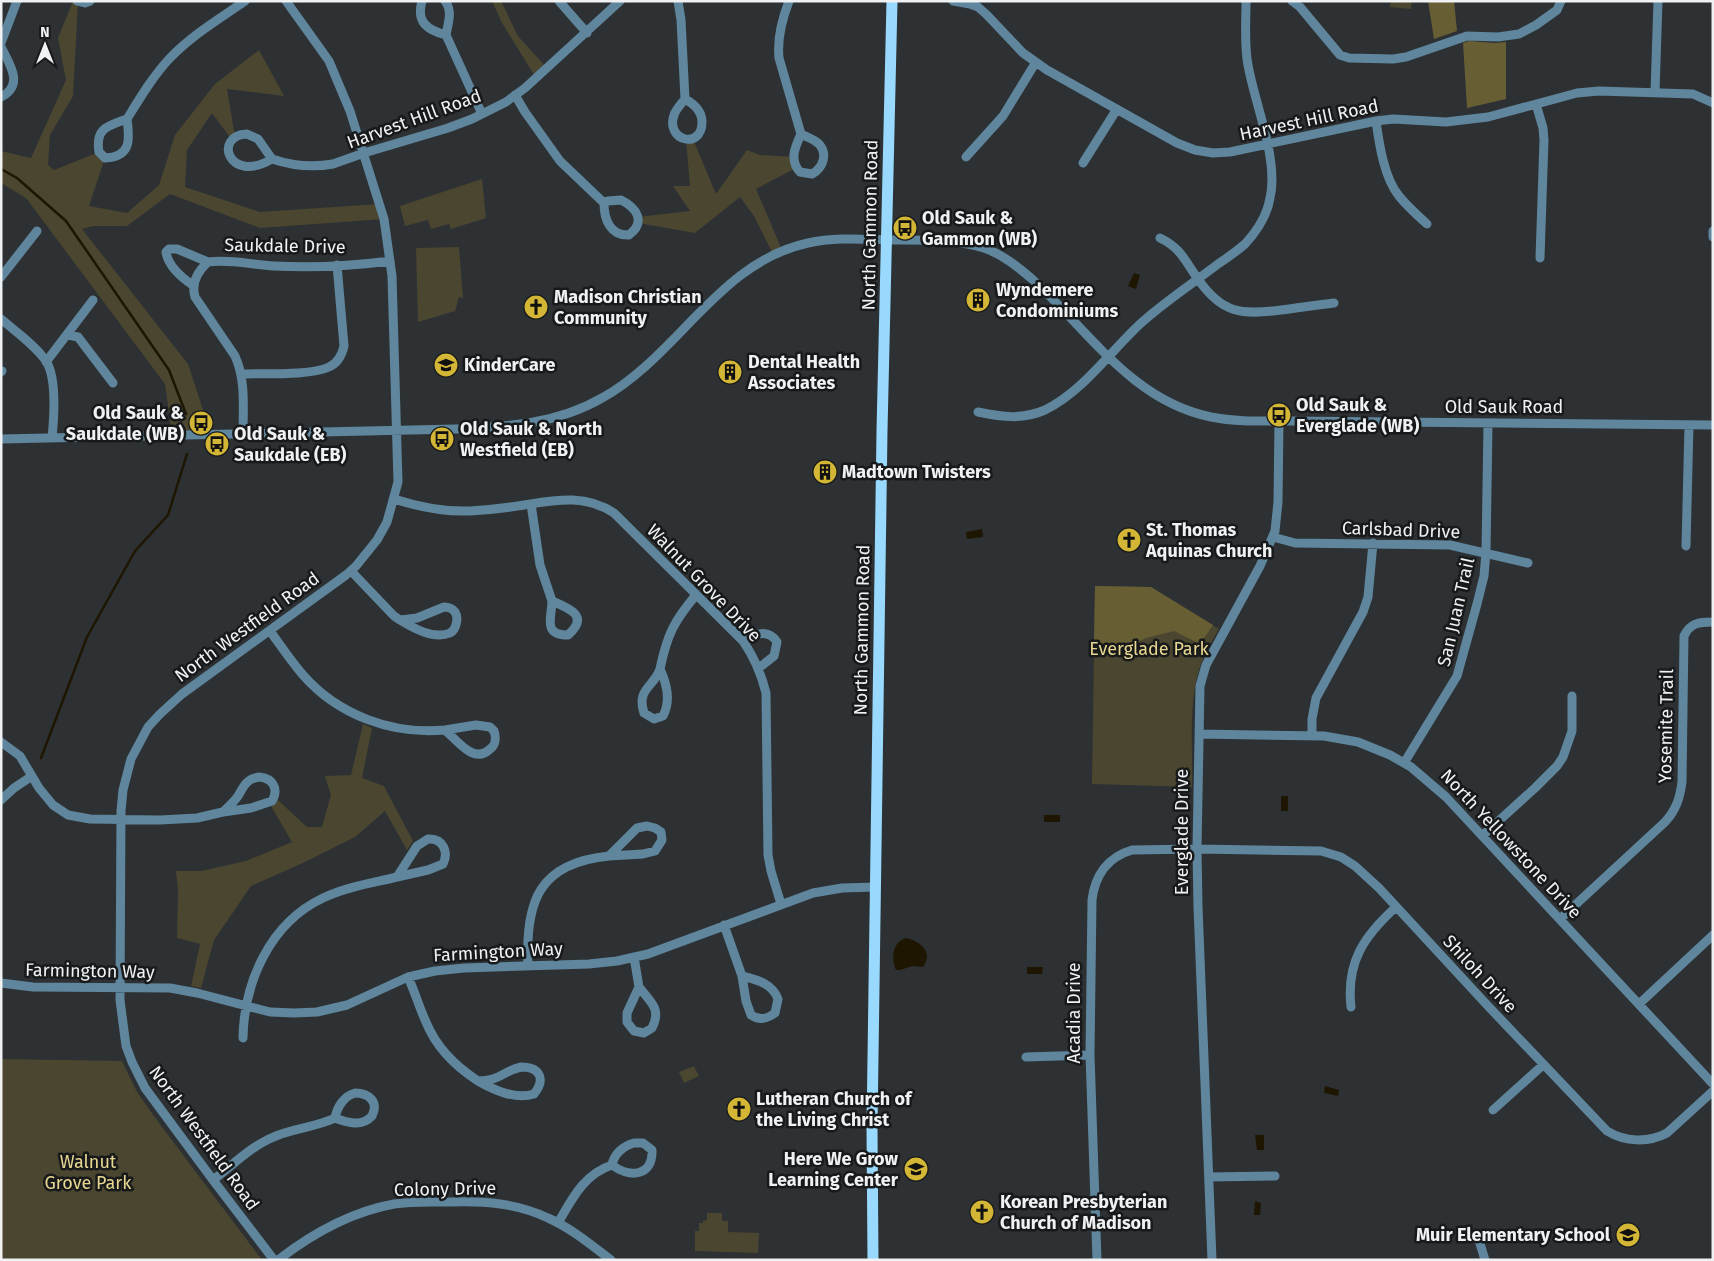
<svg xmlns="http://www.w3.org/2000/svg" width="1714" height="1261" font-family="'Fira Sans',sans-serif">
<rect width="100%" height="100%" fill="#2d3134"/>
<path fill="#4b462f" d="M73 1 78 2 73 96 50 135 48 165 54 170 99 152 105 158 89 206 127 213 159 185 175 135 215 84 259 50 284 96 227 89 235 137 232 140 212 113 187 150 185 187 260 212 379 204 384 219 260 228 170 194 127 226H93L82 229 188 364 211 434 172 435 165 384 26 198 1 183V151L31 158 66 80 58 38Z
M492 1H501L518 36 547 68 536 78 502 23Z
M1391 1H1412L1411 9 1390 7Z
M693 139 716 194 747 150 760 155 794 157 796 168 756 189 782 250 773 254 754 216 740 197 695 233 638 223V217L690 211 673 186H690L686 140Z
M482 179 486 218 451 229 449 224 431 229 428 220 405 226 400 206Z
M459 247 463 298 459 297 455 311 418 322 416 248Z
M1095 586 1151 587 1219 629C1212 641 1204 654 1200 667 1188 702 1193 750 1192 787L1092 784Z
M363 724 372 728 362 778 384 786 413 841 407 850 385 811 355 837 305 862 251 886 214 940 201 988 191 986 200 944 177 938 178 889 176 871H201L246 861 292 842 271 806 278 800 307 827H322L331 795 325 776 351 775Z
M1 1059 122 1061 137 1092 159 1123 262 1260H1Z
M694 1066 699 1076 684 1083 679 1072Z
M707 1213H722V1221H728V1232L759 1233 758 1253 695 1251V1231H699V1223H703V1221L707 1220Z"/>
<path fill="#685e34" d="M1428 1H1454L1457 31 1434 39Z
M1469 41 1495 43 1506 42V99L1467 108 1463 43Z
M1095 586 1151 587 1213 625 1200 644 1174 631 1146 638 1120 650 1094 645Z"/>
<path fill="#1e1600" d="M1134 273 1140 275 1136 289 1128 286Z
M982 529 983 537 967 539 966 532Z
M1281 796H1288V811H1281Z
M1044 815H1060V822H1044Z
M906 938C920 941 934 952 923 967L913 966 900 970H896C891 959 892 942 906 938Z
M1027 967H1043L1042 974H1027Z
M1325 1086 1339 1090 1338 1096 1324 1093Z
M1255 1135H1264V1150H1257Z
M1255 1201 1261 1203 1260 1215H1254Z"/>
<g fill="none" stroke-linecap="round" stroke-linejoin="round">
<path stroke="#1e1600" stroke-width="2.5" d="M1 169 17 178 66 221 169 370 186 414
M41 758 87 637 135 551 168 515 187 454"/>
<path stroke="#5f869c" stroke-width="9" d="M77 1 85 3 90 1
M422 1C416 22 427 30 446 35 448 23 453 11 445 1
M559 1 587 33
M678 1 681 20 685 99
M789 1C782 19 777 38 779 58L801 134
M953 1 970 4 978 7 987 15 1023 53 1047 70 1177 143 1195 150 1213 153 1230 152 1376 121 1393 119 1446 122 1488 117 1577 93 1599 91 1693 94 1713 103
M1292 1 1300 7 1340 55 1349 58 1393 59 1406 57 1467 36 1498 37 1519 34 1536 25 1557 10 1561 1
M446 35 482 114
M1 43 17 1
M1 47C9 63 25 85 1 97
M1655 92 1658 1
M515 95 525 112 560 161 604 203
M685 99C694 104 702 111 702 122 702 150 665 141 674 115 676 109 681 104 685 99Z
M1536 104 1543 128 1544 140 1540 258
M127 119C140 98 153 76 170 58 192 35 219 19 245 1
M127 119C130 140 131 157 105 158L99 152C95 128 108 126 127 119Z
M1376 121C1379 143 1384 178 1399 196 1407 206 1417 215 1427 224
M247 134 258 139 272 159C228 185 213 135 247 134Z
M801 134C807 137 814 139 819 144 828 154 823 168 812 174L800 172C789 160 795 147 801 134Z
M966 157 1003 116 1036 62
M272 159C293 166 311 168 333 164L364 153 448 128 472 119 506 102 525 88 620 1
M1083 163 1117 109
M621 200C637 208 646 222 629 235 610 236 604 219 604 203L608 201Z
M1713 231V237
M1160 238C1181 248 1185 261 1198 279 1222 314 1242 315 1281 310 1298 308 1316 305 1334 303
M208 262C198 271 191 283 195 297L235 356C246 380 243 408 243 434
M208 262C231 259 252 265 274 266 312 268 352 266 390 261
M1 277 37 231
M194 286C182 278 168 266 166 252L169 249H177L208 262
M1 319C16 332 35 345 46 361 57 378 54 418 52 438
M68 335 78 337 113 383
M46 362 93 300
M1 372 2 371
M242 374C264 373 309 376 329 367 338 363 342 355 344 346L337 265
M978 412C1002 417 1022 420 1045 410 1082 392 1110 352 1140 324 1164 302 1192 284 1218 264 1227 258 1237 251 1245 244 1257 231 1267 216 1270 198 1279 160 1255 105 1248 65 1244 45 1246 22 1246 1
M1 439 456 429C507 427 557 424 602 398 678 356 719 262 808 243 838 236 871 240 902 240 929 240 958 240 984 248 1002 254 1018 267 1032 279 1088 330 1132 401 1211 417 1236 422 1262 421 1288 421L1713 425
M394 499C419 507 444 512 470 511 488 510 506 508 524 505 556 500 585 494 614 513L743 641C754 657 761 673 766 693L768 855 771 871 781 904
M531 504 540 565 552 601
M1273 537 1295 543 1450 545 1528 563
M1686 546 1689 425
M351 571 394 616 400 620
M552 601C569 608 590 616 568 635 542 635 552 617 552 601Z
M444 607C448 607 452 608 455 612 459 618 456 630 450 633 434 640 413 628 400 620L417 618Z
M270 631C281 646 291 661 303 675 338 715 392 735 445 730
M743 641C755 634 768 628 777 642L774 656 759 668
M660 669C667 684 671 701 663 716L654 719 644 713C636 689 654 687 660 669Z
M660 669C667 635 674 621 696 595
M476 725 490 727 494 731C496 737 496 745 490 749 474 765 457 740 445 730Z
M1199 734 1324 736 1358 742 1390 755 1411 767 1446 797 1713 1084
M1312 736V719L1316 698 1363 612 1368 597 1373 543
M1 742 20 756 39 788 53 805 68 815 90 819 160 820 197 818 223 812
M1404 763 1457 676 1477 604 1484 576 1486 552 1488 424
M259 777C273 778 279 789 272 801L251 808 223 812C228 807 234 802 238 796 244 786 246 779 259 777Z
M1 800 14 788 32 776
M647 826 655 828 661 832 662 840 655 851 643 854 609 856 637 828Z
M1482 836 1535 788 1557 766 1563 757 1572 731V696
M428 839C443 838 449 852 443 864L428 870 397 877 417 846Z
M1560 919 1665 822C1676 810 1680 798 1682 782L1684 636C1690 623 1699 622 1713 622
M724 925 742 976
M634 957 639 987
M528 966C525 901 539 863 609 856
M742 976C757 980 772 983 778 999L775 1013C767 1019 760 1021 751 1015L746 1001Z
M408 977C415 992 419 1007 426 1022 436 1047 455 1066 478 1081
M1 983 33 987 170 988 197 993 270 1012 294 1013 317 1012 347 1005 408 977 435 971 464 968 589 964 617 961 648 954 813 893 842 888 876 887
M639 987C650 1002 662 1008 652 1028L644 1033 634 1031 627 1022V1013Z
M1639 1004 1713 935
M1351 1007C1346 962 1364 936 1396 907
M243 1038C244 982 270 923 323 898 346 887 372 883 397 877
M1026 1057 1090 1055
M521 1067C540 1067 546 1079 534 1094 515 1100 494 1090 478 1081 500 1081 503 1071 521 1067Z
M355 1093C369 1093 379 1102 372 1116 362 1127 348 1123 335 1118 337 1107 344 1096 355 1093Z
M1493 1110 1543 1065
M634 1143H643L652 1150C653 1177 629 1178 612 1165 614 1154 623 1146 634 1143Z
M1209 1177 1275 1176
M213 1180C233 1165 252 1145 276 1136 295 1128 316 1127 335 1118
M558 1223C572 1199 584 1174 612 1165
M1478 1237 1485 1260
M274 1260 213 1180 145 1088 132 1062 126 1046 120 1000 121 811 123 790 131 759 148 727 160 714 182 694 346 575 356 566 377 540 387 522 398 482 392 276 384 219 350 111 329 61 286 1
M278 1260C313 1233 350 1212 394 1204 413 1201 432 1202 451 1202 485 1201 516 1203 548 1218 571 1228 591 1245 611 1260
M1097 1260 1090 1055 1092 900C1095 875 1108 857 1132 850L1197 849 1321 851 1341 857 1355 866 1379 888 1488 1006 1607 1131C1625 1142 1648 1143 1667 1133L1713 1091
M1212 1260 1198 907 1197 849 1200 686 1206 665 1260 566 1275 531 1278 502 1279 421"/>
<path stroke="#98d9fd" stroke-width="11" d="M873 1260 872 1127 882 431 892 1"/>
</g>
<defs>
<symbol id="bus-disc" viewBox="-11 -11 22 22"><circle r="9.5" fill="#d3b635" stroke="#17191a"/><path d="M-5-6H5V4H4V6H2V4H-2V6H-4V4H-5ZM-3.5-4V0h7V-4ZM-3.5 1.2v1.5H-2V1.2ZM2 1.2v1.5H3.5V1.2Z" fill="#111"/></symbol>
<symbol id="building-disc" viewBox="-11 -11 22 22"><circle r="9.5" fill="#d3b635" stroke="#17191a"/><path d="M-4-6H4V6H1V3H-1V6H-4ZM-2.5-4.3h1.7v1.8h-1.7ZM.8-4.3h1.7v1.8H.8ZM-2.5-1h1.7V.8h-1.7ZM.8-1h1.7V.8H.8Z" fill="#111"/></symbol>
<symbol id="church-disc" viewBox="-11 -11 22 22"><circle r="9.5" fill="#d3b635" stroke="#17191a"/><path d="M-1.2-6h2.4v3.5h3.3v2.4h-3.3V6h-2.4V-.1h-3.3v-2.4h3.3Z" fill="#111"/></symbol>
<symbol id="school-disc" viewBox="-11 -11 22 22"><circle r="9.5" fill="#d3b635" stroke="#17191a"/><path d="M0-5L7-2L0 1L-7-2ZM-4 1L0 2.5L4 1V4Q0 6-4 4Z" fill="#111"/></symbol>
</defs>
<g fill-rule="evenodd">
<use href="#bus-disc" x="891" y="214" width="28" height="28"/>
<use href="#building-disc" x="964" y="286" width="28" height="28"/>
<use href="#church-disc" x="522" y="293" width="28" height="28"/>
<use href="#school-disc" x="432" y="351" width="28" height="28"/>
<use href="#building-disc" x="716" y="358" width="28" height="28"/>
<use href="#bus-disc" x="1265" y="401" width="28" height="28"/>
<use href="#bus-disc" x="187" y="409" width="28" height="28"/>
<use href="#bus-disc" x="428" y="425" width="28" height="28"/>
<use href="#bus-disc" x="203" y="430" width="28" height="28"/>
<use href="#building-disc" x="811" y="458" width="28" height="28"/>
<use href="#church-disc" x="1115" y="526" width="28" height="28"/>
<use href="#church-disc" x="725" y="1095" width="28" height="28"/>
<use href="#school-disc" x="902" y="1155" width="28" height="28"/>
<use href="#church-disc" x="968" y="1198" width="28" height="28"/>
<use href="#school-disc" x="1614" y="1221" width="28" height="28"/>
</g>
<g text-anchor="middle" stroke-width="5" stroke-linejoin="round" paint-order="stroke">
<g font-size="18" fill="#eff1f3" stroke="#17191a">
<text transform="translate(414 119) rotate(-20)" y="6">Harvest Hill Road</text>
<text transform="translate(1309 120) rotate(-12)" y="6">Harvest Hill Road</text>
<text transform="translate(870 225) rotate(-89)" y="6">North Gammon Road</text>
<text transform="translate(285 246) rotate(1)" y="6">Saukdale Drive</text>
<text x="1504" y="413">Old Sauk Road</text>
<text transform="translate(1401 530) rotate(2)" y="6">Carlsbad Drive</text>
<text transform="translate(704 583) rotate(46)" y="6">Walnut Grove Drive</text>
<text transform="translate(1456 612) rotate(-77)" y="6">San Juan Trail</text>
<text transform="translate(247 627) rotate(-36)" y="6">North Westfield Road</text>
<text transform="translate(862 630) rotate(-89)" y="6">North Gammon Road</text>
<text transform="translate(1666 726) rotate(-89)" y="6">Yosemite Trail</text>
<text transform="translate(1182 832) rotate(-90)" y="6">Everglade Drive</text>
<text transform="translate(1511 844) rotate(47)" y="6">North Yellowstone Drive</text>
<text transform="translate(498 952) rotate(-3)" y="6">Farmington Way</text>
<text transform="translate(90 971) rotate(1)" y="6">Farmington Way</text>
<text transform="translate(1480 974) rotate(47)" y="6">Shiloh Drive</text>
<text transform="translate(1074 1013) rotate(-90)" y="6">Acadia Drive</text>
<text transform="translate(204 1138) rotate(54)" y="6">North Westfield Road</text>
<text transform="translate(445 1189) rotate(-1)" y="6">Colony Drive</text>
</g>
<g font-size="18" font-weight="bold" fill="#eff1f3" stroke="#17191a" text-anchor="start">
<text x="922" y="224">Old Sauk &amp;<tspan x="922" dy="21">Gammon (WB)</tspan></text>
<text x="996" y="296">Wyndemere<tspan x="996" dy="21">Condominiums</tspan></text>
<text x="554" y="303">Madison Christian<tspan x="554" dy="21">Community</tspan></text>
<text x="748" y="368">Dental Health<tspan x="748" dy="21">Associates</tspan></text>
<text x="464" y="371">KinderCare</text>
<text x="1296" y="411">Old Sauk &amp;<tspan x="1296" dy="21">Everglade (WB)</tspan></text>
<text x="184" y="419" text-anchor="end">Old Sauk &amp;<tspan x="184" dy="21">Saukdale (WB)</tspan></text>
<text x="460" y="435">Old Sauk &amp; North<tspan x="460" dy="21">Westfield (EB)</tspan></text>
<text x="234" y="440">Old Sauk &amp;<tspan x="234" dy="21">Saukdale (EB)</tspan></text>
<text x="842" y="478">Madtown Twisters</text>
<text x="1146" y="536">St. Thomas<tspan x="1146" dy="21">Aquinas Church</tspan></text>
<text x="756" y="1105">Lutheran Church of<tspan x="756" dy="21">the Living Christ</tspan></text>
<text x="898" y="1165" text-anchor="end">Here We Grow<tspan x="898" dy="21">Learning Center</tspan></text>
<text x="1000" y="1208">Korean Presbyterian<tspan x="1000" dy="21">Church of Madison</tspan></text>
<text x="1610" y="1241" text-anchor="end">Muir Elementary School</text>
</g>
<g font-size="18" fill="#e8d791" stroke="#17191a">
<text x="1149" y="655">Everglade Park</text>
<text x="88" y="1168">Walnut<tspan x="88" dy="21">Grove Park</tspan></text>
</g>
</g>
<rect width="1714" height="1261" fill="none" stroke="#eff1f3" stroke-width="5"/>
<g transform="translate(45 45)" stroke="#17191a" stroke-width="4" paint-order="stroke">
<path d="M0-4L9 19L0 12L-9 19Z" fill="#eff1f3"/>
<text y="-8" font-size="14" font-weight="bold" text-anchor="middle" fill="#eff1f3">N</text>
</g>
</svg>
